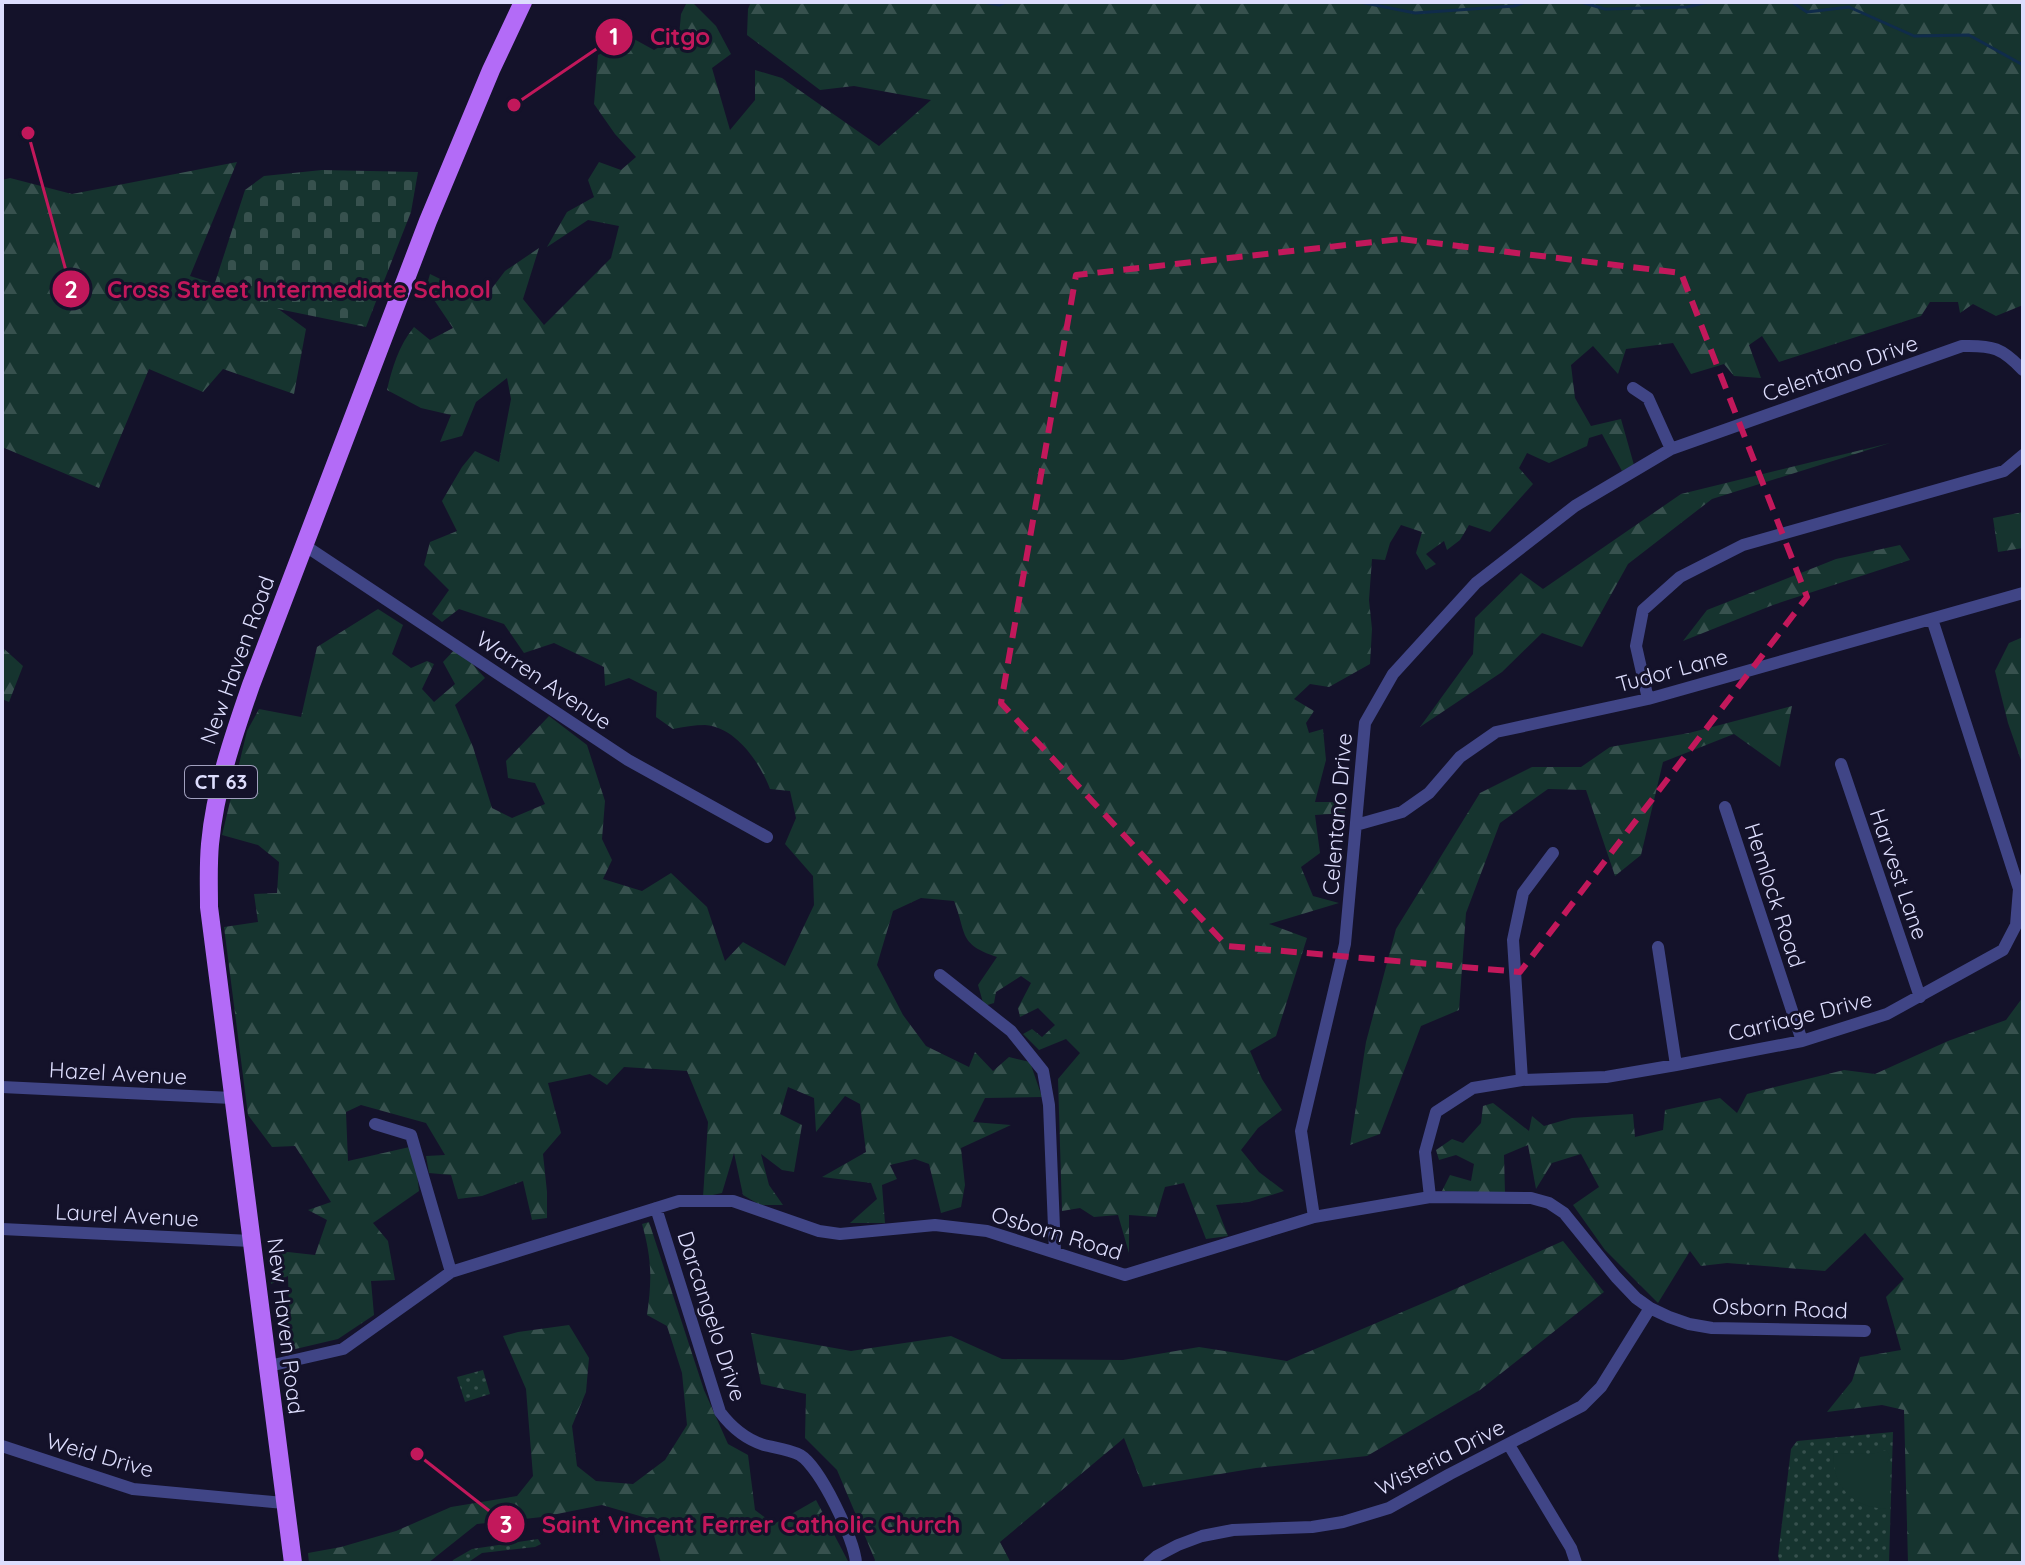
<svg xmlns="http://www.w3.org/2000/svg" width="2025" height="1565" font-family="Quicksand,sans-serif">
<defs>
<pattern id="grass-dots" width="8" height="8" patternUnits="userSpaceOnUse" patternTransform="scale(2)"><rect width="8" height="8" fill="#16342f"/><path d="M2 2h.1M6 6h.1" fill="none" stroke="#37514e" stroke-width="1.8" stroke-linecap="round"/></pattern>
<pattern id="forest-firs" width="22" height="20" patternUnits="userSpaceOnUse" patternTransform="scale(2)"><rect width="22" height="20" fill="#16342f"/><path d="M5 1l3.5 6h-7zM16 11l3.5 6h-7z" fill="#37514e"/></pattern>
<pattern id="cemetery-stones" width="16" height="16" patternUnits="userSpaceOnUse" patternTransform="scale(2)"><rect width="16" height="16" fill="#16342f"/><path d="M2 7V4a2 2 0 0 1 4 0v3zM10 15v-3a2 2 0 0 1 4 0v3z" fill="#37514e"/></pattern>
</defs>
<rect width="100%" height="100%" fill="#14122a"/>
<path fill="url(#grass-dots)" d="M483 1370 490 1394 465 1402 457 1377Z
M1893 1432 1889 1563H1780L1778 1556 1791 1449 1797 1441Z
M538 1539 541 1544 535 1547 482 1553 467 1563H452L453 1560 472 1549Z"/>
<path fill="url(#forest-firs)" d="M687 2H692L716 26 731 54 712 68 730 130 755 100V70L782 78 879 146 931 100 854 86 820 90 747 35 748 9 751 2H2023V305L1996 316 1973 304 1960 313 1958 302H1930L1921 316 1779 362 1762 336 1749 345 1761 378 1734 376 1724 364 1691 374 1673 343 1626 349 1618 374 1593 346 1571 365 1575 398 1591 426 1621 419 1634 465 1622 471 1602 434 1589 438 1587 446 1549 463 1527 453 1519 468 1533 484 1490 532 1469 525 1460 540 1447 550 1444 541 1426 554 1436 564 1426 570 1416 553 1422 532 1401 525 1390 543 1385 560 1372 559 1369 600 1372 629 1370 664 1329 687 1310 684 1294 699 1314 711 1306 723 1309 733 1323 729 1326 760 1315 802H1345V813L1315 815 1320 853 1301 867 1313 896 1339 903 1269 924 1307 938 1276 1036 1250 1051 1262 1079 1282 1110 1258 1128 1241 1150 1259 1172 1284 1191 1249 1202 1216 1205 1228 1236 1206 1239 1184 1183 1165 1187 1156 1217 1129 1215V1253L1118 1215 1094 1217 1080 1208 1062 1211 1058 1079 1080 1053 1066 1039 1039 1050 1023 1034 1032 1029 1042 1037 1055 1025 1038 1008 1020 1017 1018 1008 1031 983 1021 976 996 992 994 1003 984 1006 978 985 997 957C958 944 967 934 954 901L921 898 893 911 877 965 903 1015 926 1046 969 1067 975 1052 993 1071 1009 1057 1030 1062 1042 1097 985 1098 973 1122 1011 1125 961 1148 965 1185 961 1207 941 1213 929 1164 915 1159 890 1165 897 1179 882 1185 885 1223H850L877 1199 871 1183 822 1177 866 1152 860 1104 845 1096 816 1132 814 1098 788 1087 780 1114 802 1125 794 1172 782 1170 761 1154 769 1185 783 1205H760L743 1195 734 1153 722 1193 703 1197 708 1122 687 1071 624 1067 607 1085 590 1074 548 1083 561 1133 543 1154 547 1192V1218L532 1220 523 1181 482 1196 458 1199 451 1175 429 1173 426 1156 445 1155 426 1123 361 1105 346 1112 348 1161 414 1146 419 1191 373 1223 388 1241 395 1280 371 1281 374 1315 338 1339 287 1351 279 1319 289 1311 288 1276 271 1284 270 1250 315 1255 327 1220 308 1210 331 1202 295 1146 272 1147 248 1115 224 927 258 922 254 894 277 893 279 862 258 845 222 835 247 731 259 709 301 717 317 647 378 609 403 625 392 654 411 668 427 661 434 664 422 689 434 702 455 684 443 662 457 647 485 678 455 705 473 747 492 808 512 818 545 804 535 783 508 778 506 761 549 716 587 745 605 801 602 839 612 860 603 879 642 891 671 873 707 907 725 961 743 942 785 966 814 905 813 876 785 844 796 818 790 791 770 789C760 763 736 727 705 725 695 725 683 727 673 729L656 717 657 692 629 678 605 686 604 667 554 643 524 653 504 624 459 609 442 622 432 614 449 590 424 565 430 542 457 531 442 501 462 467 475 451 499 462 511 399 507 378 476 402 462 436 440 442 451 415 421 408 387 390C392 368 399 345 414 327L430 340 453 328 426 288 430 274 483 300 505 271 539 248 523 299 544 325 611 258 619 226 588 220 547 247 567 212 594 197 588 180 599 162 621 170 636 157 615 134 594 104 598 55 634 39 654 50 679 36 681 14Z
M237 162 190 276 266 300 306 329 294 394 223 369 203 392 149 369 99 488 2 447V180L10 178 72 194Z
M1890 443 1712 499 1628 564 1582 647 1542 633 1502 672 1420 727 1473 654 1475 618 1521 573 1543 589 1681 494Z
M2023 512V548L1998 552 1993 518Z
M1900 545 1910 560 1773 605 1683 641 1707 610 1836 559Z
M2023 637V766L2008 723 1995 671 2009 643Z
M2 647 23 666 9 702 2 699Z
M1792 706 1780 767 1734 734 1663 762 1641 855 1615 876 1586 790 1548 789 1500 823 1466 913 1459 1010 1421 1026 1380 1134 1350 1145 1366 1042 1396 929 1480 793 1532 767H1581L1610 747 1689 733Z
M2023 997V1563H1908L1904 1410 1882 1405 1827 1412 1852 1381 1860 1357 1901 1350 1886 1297 1904 1279 1865 1233 1825 1271 1727 1263 1701 1266 1690 1251 1658 1303 1605 1250 1573 1205 1599 1187 1581 1154 1552 1163 1536 1189 1528 1145 1504 1155 1505 1193 1442 1191 1450 1175 1471 1181 1474 1164 1456 1155 1439 1160 1436 1150 1452 1139 1463 1143 1481 1123 1483 1106 1493 1103 1529 1131 1532 1116 1544 1126 1572 1118 1633 1114 1635 1137 1663 1130 1665 1110 1720 1098 1737 1113 1747 1094 1844 1070 1875 1074 1948 1041 2006 1020Z
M649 1222 704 1390 728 1444 748 1455 755 1510 774 1524 816 1500 849 1563H661L650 1519 602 1505 542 1517 477 1524 428 1563H309L308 1553 341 1547 396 1531 451 1507 517 1496 533 1476 526 1389 503 1336 518 1332 569 1325 589 1358 586 1392 572 1426 577 1466 596 1481 633 1484 665 1460 687 1425 682 1373 667 1326 647 1315C652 1280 652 1259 642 1224Z
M1563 1241 1604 1292 1480 1390 1367 1456 1256 1468 1143 1487 1124 1438 1000 1542 1011 1563H874L875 1560 837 1470 805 1438 806 1394 761 1384 751 1333 851 1351 951 1336 1002 1359 1123 1360 1199 1347 1287 1361 1428 1301Z"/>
<path fill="url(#cemetery-stones)" d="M322 170 418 172 411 212 366 327 211 295 245 190 264 176Z"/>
<path fill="#16342f" d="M1882 1450 1887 1451C1890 1456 1890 1459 1886 1464V1509C1851 1507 1833 1486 1833 1453L1876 1454Z"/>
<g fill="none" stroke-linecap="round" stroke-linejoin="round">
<path stroke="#102c4b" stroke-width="3" d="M983 2 999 5 1006 2
M1360 2 1415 13 1514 6 1525 2
M1581 2 1605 9 1687 7 1708 2
M1792 2 1807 12 1849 7 1914 36 1969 35 2023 65"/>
<path stroke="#404586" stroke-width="12" d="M1633 388 1648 398 1671 449
M304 545 628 760 767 837
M1648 699 1636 646 1643 610 1680 577 1743 545 2004 471 2023 455
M1841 764 1920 997
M1725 807 1802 1041
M1356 825 1402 812 1429 793 1460 757 1496 732 1648 699 2023 593
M1658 947 1676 1065
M940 975 1011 1031 1043 1071 1049 1105 1055 1252
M1522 1080 1513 940 1523 893 1553 853
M2 1087 232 1098
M375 1124 411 1135 451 1272
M1430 1197 1425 1152 1436 1112 1473 1088 1522 1080 1606 1077 1676 1065 1802 1041 1887 1014 2003 950 2016 925 2019 889 1932 619
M656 1208 720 1412C732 1428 745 1439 764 1445 776 1448 789 1449 800 1455 820 1467 855 1540 856 1563
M1314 1217 1301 1131 1345 944 1365 723 1393 674 1476 583 1575 506 1671 449 1962 346C1993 345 2002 348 2023 370
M2 1229 251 1241
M269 1366 343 1349 451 1272 679 1201H733L819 1231 840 1234 935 1225 987 1231 1125 1275 1314 1217 1430 1197 1531 1198 1549 1203 1564 1213 1616 1277 1636 1298 1650 1308 1669 1317 1689 1324 1712 1328 1865 1331
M1509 1445 1571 1548 1576 1563
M2 1446 133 1489 284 1503
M1149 1563 1157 1556 1178 1545 1202 1536 1233 1530 1312 1527 1343 1522 1389 1508 1450 1474 1582 1406 1601 1387 1650 1308"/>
<path stroke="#b36bf7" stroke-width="18" d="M293 1563 209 907C209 886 208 865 210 844 215 789 233 737 251 685L428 221 491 70 523 2"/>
</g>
<path fill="none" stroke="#c2185b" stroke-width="6" stroke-dasharray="16 10" stroke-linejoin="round" d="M1401 239 1681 273 1807 597 1520 972 1227 946 1001 703 1076 275Z"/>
<g text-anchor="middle" stroke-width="6" stroke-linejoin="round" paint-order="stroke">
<rect fill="#14122a" stroke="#a1a0be" stroke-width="2" x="185" y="766" width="72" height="32" rx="6"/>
<g font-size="20" font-weight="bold" fill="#ddddfd">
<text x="221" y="789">CT 63</text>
</g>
<g font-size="22" fill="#ddddfd" stroke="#14122a">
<text transform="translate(1840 368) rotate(-19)" y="8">Celentano Drive</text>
<text transform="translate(237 660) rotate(-70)" y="8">New Haven Road</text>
<text transform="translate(1672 670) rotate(-15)" y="8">Tudor Lane</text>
<text transform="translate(544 680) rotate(34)" y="8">Warren Avenue</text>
<text transform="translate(1337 814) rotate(-85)" y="8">Celentano Drive</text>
<text transform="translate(1899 874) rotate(71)" y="8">Harvest Lane</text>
<text transform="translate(1775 895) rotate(72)" y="8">Hemlock Road</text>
<text transform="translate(1800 1016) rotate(-14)" y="8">Carriage Drive</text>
<text transform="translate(118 1073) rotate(3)" y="8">Hazel Avenue</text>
<text transform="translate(127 1215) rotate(3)" y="8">Laurel Avenue</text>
<text transform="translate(1057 1233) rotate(17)" y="8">Osborn Road</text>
<text transform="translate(1780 1308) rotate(2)" y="8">Osborn Road</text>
<text transform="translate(712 1316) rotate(72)" y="8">Darcangelo Drive</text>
<text transform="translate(286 1326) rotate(83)" y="8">New Haven Road</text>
<text transform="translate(100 1455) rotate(16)" y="8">Weid Drive</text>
<text transform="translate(1440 1457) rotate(-27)" y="8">Wisteria Drive</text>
</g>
</g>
<path fill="none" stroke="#c2185b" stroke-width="3" d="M514 105L614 37M28 133L71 289M417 1454L506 1524"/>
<g fill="#c2185b" stroke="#14122a" stroke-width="3">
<circle cx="514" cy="105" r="8"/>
<circle cx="28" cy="133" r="8"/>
<circle cx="417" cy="1454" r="8"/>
<circle cx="614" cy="37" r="20"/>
<circle cx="71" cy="289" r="20"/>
<circle cx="506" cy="1524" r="20"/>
</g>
<g font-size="24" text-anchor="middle" font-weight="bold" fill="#fff">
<text x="614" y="45">1</text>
<text x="71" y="298">2</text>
<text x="506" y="1533">3</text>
</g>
<g font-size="24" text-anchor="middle" font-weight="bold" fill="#c2185b" stroke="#14122a" stroke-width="6" stroke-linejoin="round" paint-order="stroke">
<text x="680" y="45">Citgo</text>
<text x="299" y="298">Cross Street Intermediate School</text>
<text x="751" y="1533">Saint Vincent Ferrer Catholic Church</text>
</g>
<rect width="2025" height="1565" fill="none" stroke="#ddddfd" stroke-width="8"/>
</svg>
